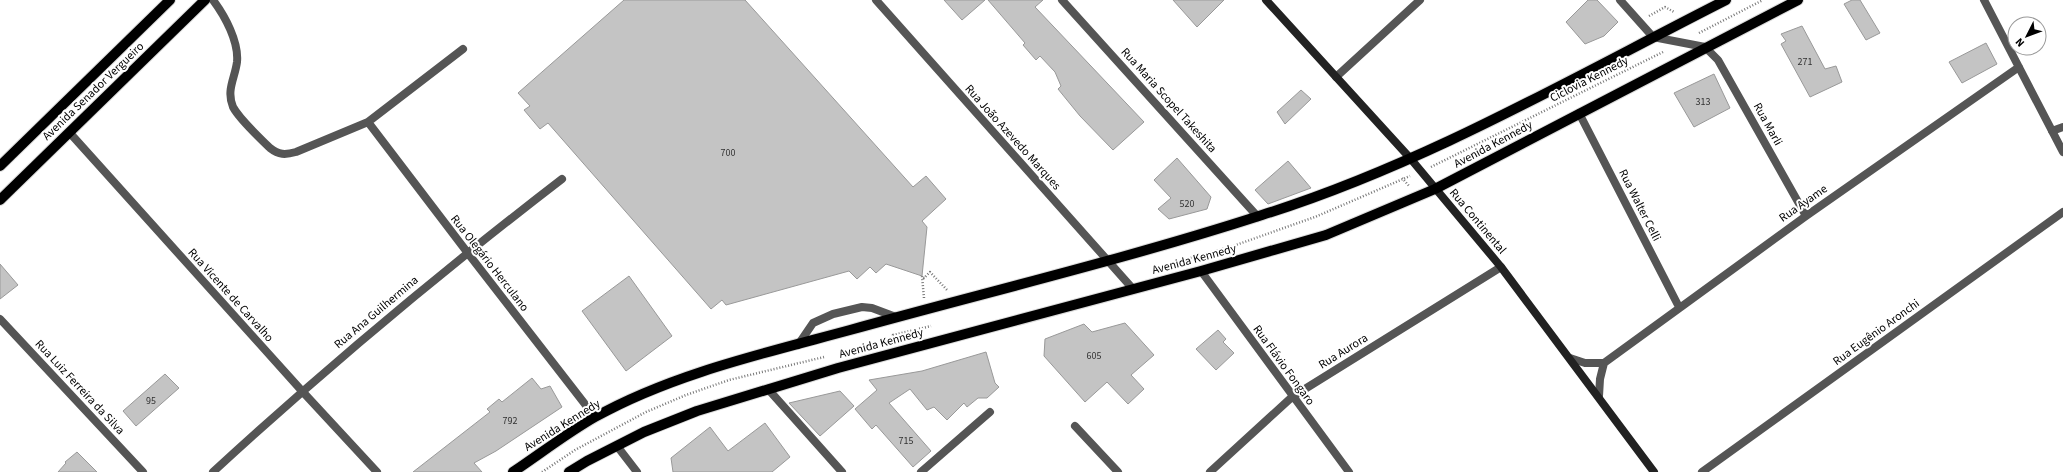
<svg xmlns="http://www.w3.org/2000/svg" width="2063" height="472" font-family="'Source Sans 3',sans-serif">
<rect width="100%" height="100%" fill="#fff"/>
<path fill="#c4c4c4" stroke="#999" d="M624 0H745L913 187 926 176 946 199 922 221 927 227 922 276 886 264 876 273 870 267 857 279 849 271 726 305 722 300 711 309 548 123 540 129 524 110 530 106 518 93Z
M944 0H985L962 20Z
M988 0H1043L1035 7 1144 122 1113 150 1080 116 1058 89 1061 86 1055 72 1040 56 1036 60 1023 45 1025 43Z
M1173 0H1224L1197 27Z
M1588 0H1597L1618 22 1604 36 1585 44 1566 22Z
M1852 0H1860L1880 33 1866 40 1844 4Z
M1802 26 1825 69 1836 66 1842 82 1810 97 1781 44 1786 41 1781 34Z
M1986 43 1997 64 1962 83 1949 62Z
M1714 74 1730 108 1694 127 1674 93Z
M1301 90 1311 99 1285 124 1277 112Z
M1177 158 1211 197 1207 209 1169 219 1158 209 1171 198 1154 180Z
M1288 161 1311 188 1268 204 1255 190Z
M0 264 18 285 0 299Z
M629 276 672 336 626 371 582 311Z
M1125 323 1154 355 1131 375 1144 389 1128 404 1107 382 1085 402 1044 356 1045 339 1084 324 1092 332Z
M1218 330 1226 339 1223 342 1234 353 1216 370 1196 349Z
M986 352 995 383 999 387 987 398H978L967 407 964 403 947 420 934 407 927 410 910 389 889 403 931 451 913 467 876 425 872 429 855 409 877 390 869 380 922 371Z
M165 374 179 388 136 426 123 411Z
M532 378 541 389 550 386 562 407 496 451 474 463 482 472H413L490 412 487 409 499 399 502 402Z
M840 391 854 406 820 436 789 403Z
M765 423 790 457 772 472H673L671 458 710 427 728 451Z
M77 452 97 472H58L66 463 65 462Z"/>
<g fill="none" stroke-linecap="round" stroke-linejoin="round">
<defs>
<path id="primary" d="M0 166 170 0
M0 200 205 0
M513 472C540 454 567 433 595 417 672 374 765 353 850 330 987 292 1126 259 1262 215 1425 164 1574 77 1726 0
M569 472 587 461 644 432 697 411 838 368 1201 271 1326 235 1435 189 1798 0"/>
</defs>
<use href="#primary" stroke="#dbdbdb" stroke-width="12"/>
<path stroke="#777" stroke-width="2.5" stroke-dasharray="1 2" stroke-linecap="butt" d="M1649 16 1665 7 1674 12
M1699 33 1763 0
M1431 167 1663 52
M1402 178 1410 187
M1159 267 1233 246 1315 217 1410 176
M924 298 922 276 924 278 930 272 948 291
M894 338 893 335 931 326
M542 472 575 450 646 412 686 395 729 380 824 357"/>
<path stroke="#555" stroke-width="8" d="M2052 131 2063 127
M798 345 813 323 833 314 862 307 872 308 896 317"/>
<path stroke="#555" stroke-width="8" d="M213 0C225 16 239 42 237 62 235 78 226 90 233 107 240 120 259 137 270 148 279 155 285 155 296 152L368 122 463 49
M876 0 1133 289
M1062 0 1258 217
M1620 0 1653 37 1705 47 1718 60 1806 216
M1984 0 2063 152
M1336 77 1420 0
M1579 113 1679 307
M368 122 467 252 595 417
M69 132 302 391 377 472
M1201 271 1349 472
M0 319 143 472
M1570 358 1585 363H1604L1806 216 2019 67
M768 389 842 472
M1599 396 1600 379 1604 363
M1075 426 1118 472
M617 446 637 472
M213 472C325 369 441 272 562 179
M921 472 990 412
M1210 472 1292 397 1501 267
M1702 472 2063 212"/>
<path stroke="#222" stroke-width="8" d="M1266 0 1410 158 1501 267 1654 472"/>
<use href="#primary" stroke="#000" stroke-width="10"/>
</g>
<g text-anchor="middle" stroke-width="4" stroke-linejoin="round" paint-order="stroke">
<g font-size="10" fill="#313131">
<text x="1805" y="65">271</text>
<text x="1703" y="105">313</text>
<text x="728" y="156">700</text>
<text x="1187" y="207">520</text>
<text x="1094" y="359">605</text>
<text x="151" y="404">95</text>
<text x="510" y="424">792</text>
<text x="906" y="444">715</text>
</g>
<g font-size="12" fill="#000" stroke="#fff">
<text transform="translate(1589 79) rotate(-27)" y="4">Ciclovia Kennedy</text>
<text transform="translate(93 91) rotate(-44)" y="4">Avenida Senador Vergueiro</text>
<text transform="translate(1169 100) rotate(48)" y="4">Rua Maria Scopel Takeshita</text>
<text transform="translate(1768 124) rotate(61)" y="4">Rua Marli</text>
<text transform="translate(1013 137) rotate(48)" y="4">Rua João Azevedo Marques</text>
<text transform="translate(1493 144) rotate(-28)" y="4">Avenida Kennedy</text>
<text transform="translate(1803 203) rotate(-35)" y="4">Rua Ayame</text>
<text transform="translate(1640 205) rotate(63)" y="4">Rua Walter Celli</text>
<text transform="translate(1478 221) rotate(50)" y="4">Rua Continental</text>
<text transform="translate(1194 259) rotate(-15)" y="4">Avenida Kennedy</text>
<text transform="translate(490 263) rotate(52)" y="4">Rua Olegário Herculano</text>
<text transform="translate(231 295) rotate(48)" y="4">Rua Vicente de Carvalho</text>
<text transform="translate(376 312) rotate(-40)" y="4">Rua Ana Guilhermina</text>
<text transform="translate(1876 332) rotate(-36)" y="4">Rua Eugênio Aronchi</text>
<text transform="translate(881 343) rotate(-15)" y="4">Avenida Kennedy</text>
<text transform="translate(1343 351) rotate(-32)" y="4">Rua Aurora</text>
<text transform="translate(1284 365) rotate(54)" y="4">Rua Flávio Fongaro</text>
<text transform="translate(80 387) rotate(47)" y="4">Rua Luiz Ferreira da Silva</text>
<text transform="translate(562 425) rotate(-32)" y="4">Avenida Kennedy</text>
</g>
</g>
<g transform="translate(2027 36) rotate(228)"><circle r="19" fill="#ffffff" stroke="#999999"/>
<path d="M0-3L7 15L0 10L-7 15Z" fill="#000000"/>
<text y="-6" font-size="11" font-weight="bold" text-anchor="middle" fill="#000000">N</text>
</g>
</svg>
